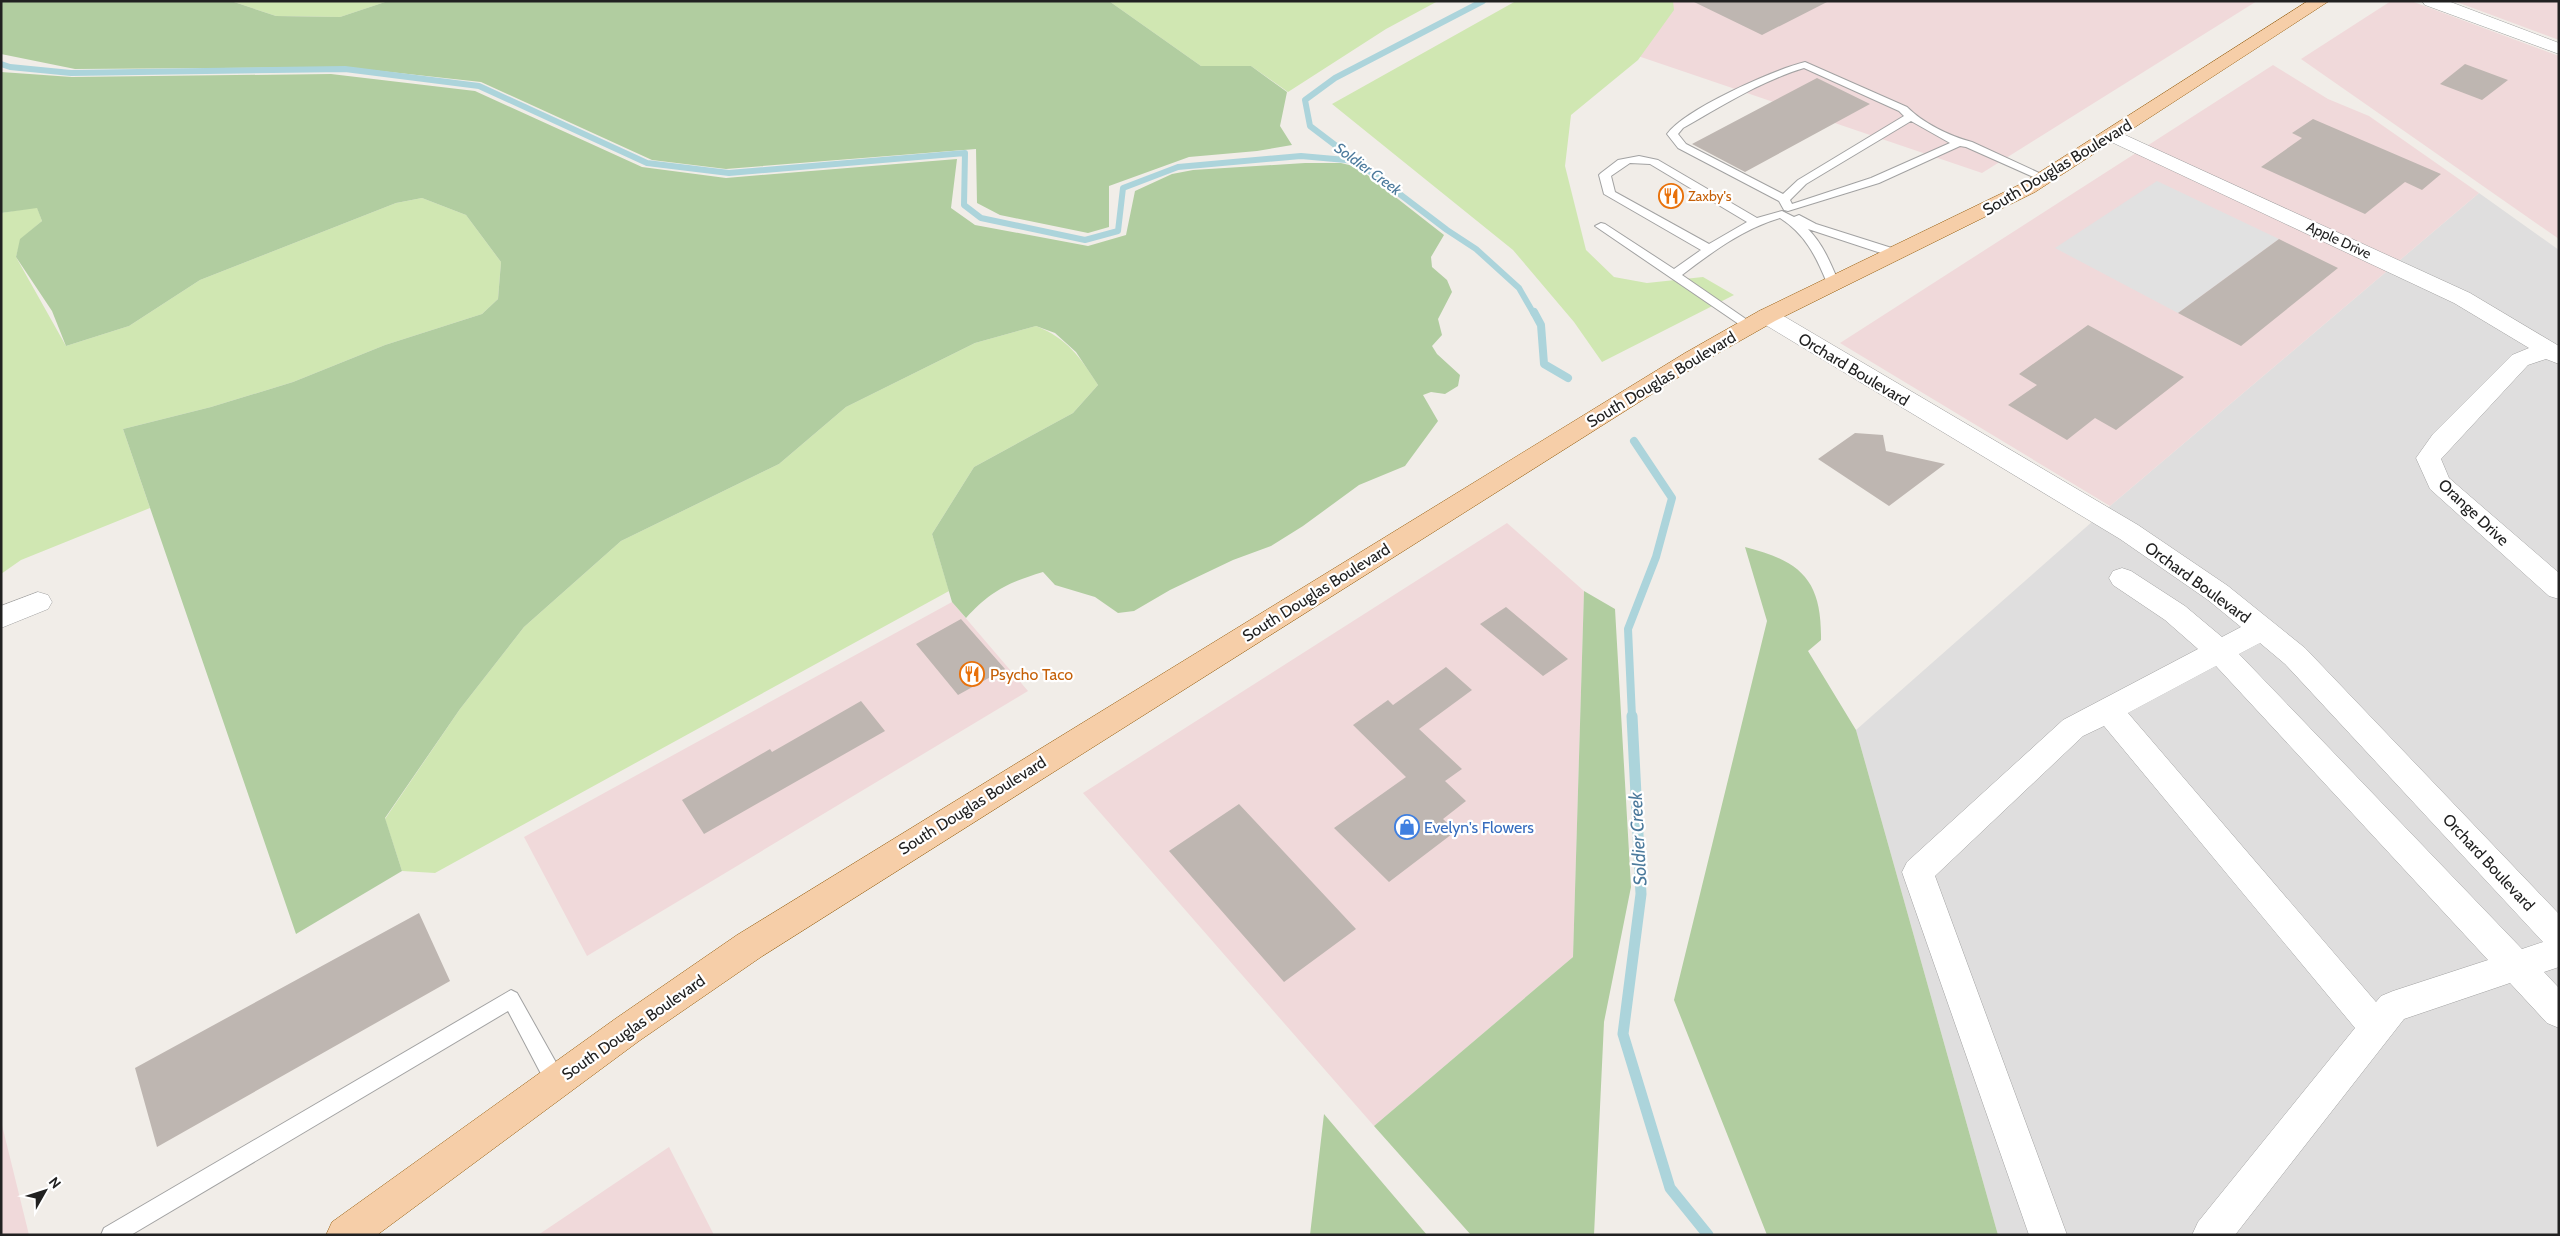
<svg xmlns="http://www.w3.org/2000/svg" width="2560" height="1236" font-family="Cabin,sans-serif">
<rect width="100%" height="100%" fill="#f1ede8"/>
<path fill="#dfdede" d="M2479 193 2559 250V1235H1998L1856 730 2110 506Z"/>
<path fill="#f0d9da" d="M1639 1H2257L1982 173 1585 38Z
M2391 1H2411L2559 56V239L2301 59Z
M2454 1H2559V40Z
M2273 65 2328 99 2369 116 2479 193 2110 506 1840 343Z
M1507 523 1584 591 1573 957 1374 1126 1083 793Z
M952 602 1028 691 587 956 524 837Z
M1 1121 29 1235H1Z
M669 1147 714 1235H538Z"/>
<path fill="#d0e7b2" d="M231 1H388L340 17 276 16Z
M1109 1H1438L1386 29 1288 92 1251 66H1201Z
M1516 1H1673L1674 10 1638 60 1571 115 1565 166 1586 250 1614 277 1647 283 1703 277 1734 295 1602 362 1574 322 1513 250 1332 104Z
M422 198 466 215 501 262 498 299 482 314 385 345 293 382 211 407 123 429 150 508 21 560 1 574V213L37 207 42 221 21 239 16 257 66 346 129 326 200 280 396 203Z
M1036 326C1068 339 1080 357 1098 385L1073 413 974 467 932 534 949 591 435 873 402 871 385 819 460 709 524 627 621 541 779 464 846 407 975 343Z"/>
<path fill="#b1cda0" d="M1 1H231L276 16 340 17 388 1H1109L1201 66H1251L1287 92 1280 126 1292 145 1257 151 1189 157 1109 186V227L1088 233 1000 215 977 203 976 149 726 169 652 160 481 82 344 67 75 69 1 54Z
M1 72 72 77 331 74 475 91 642 167 726 178 957 159 951 208 975 225 1088 246 1126 235 1135 191 1172 174 1193 170 1305 163H1341L1357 167 1444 235 1431 257 1432 267 1447 280 1452 292 1438 319 1442 335 1432 346 1437 354 1460 375 1458 386 1445 394 1431 392 1423 395 1438 421 1405 466 1359 485 1303 526 1271 546 1233 560 1170 590 1134 611 1118 613 1095 597 1055 585 1043 572C1007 583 991 591 966 618L952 602 932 534 974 467 1073 413 1098 385 1076 352 1055 333 1036 326 975 343 846 407 779 464 621 541 524 627 460 709 385 818 402 871 296 934 123 429 211 407 293 382 385 345 482 314 498 299 501 262 466 215 422 198 396 203 200 280 129 326 66 346 52 311 16 257 20 239 42 221 37 208 1 213Z
M1745 547C1801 561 1822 580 1821 640L1808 651 1856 730 1998 1235H1767L1674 1000 1767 621Z
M1584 591 1615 609 1631 887 1604 1022 1594 1235H1471L1374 1126 1573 957Z
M1324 1114 1427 1235H1310Z"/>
<path fill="#e1e1e1" d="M2157 181 2279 239 2178 313 2055 248Z"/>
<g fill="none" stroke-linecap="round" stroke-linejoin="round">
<path stroke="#acd4db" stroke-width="6" d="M1483 1 1335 78 1305 100 1310 126 1447 230 1476 249 1519 288 1534 314
M1 64 10 67 71 73 345 69 479 86 647 163 729 173 965 153 964 205 981 218 1085 240 1118 231 1123 188 1178 167 1301 156 1357 161"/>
<path stroke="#acd4db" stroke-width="8" d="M1534 312 1541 325 1544 364 1568 378
M1632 717 1628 629 1656 557 1672 498 1634 441"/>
<path stroke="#acd4db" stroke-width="11" d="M1632 716 1641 894 1623 1034 1670 1188 1708 1235"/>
</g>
<path fill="#beb6b1" d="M1692 1H1829L1762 35Z
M2465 64 2508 80 2482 100 2440 84Z
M1817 78 1870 104 1745 172 1692 144Z
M2313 119 2441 174 2422 190 2405 182 2365 214 2261 167 2302 138 2292 133Z
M2279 239 2338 268 2241 346 2178 313Z
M2088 325 2184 377 2116 430 2095 418 2067 440 2008 405 2037 385 2019 374Z
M1855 433 1883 435 1886 451 1945 464 1889 506 1818 459Z
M1506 607 1568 659 1543 676 1480 624Z
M961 619 1005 669 958 695 916 644Z
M1446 667 1472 690 1419 729 1462 769 1445 781 1466 801 1443 819 1456 831 1389 882 1334 828 1406 777 1353 725 1388 700 1393 705Z
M861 701 885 731 704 834 682 800 770 749 772 752Z
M1239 804 1356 929 1284 982 1169 851Z
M419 913 450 981 157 1147 135 1068Z"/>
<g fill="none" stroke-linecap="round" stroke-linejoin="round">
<defs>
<path id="lane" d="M1805 62 1907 107C1923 123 1949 136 1972 142L2050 178 2044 181 2040 180 1966 147 1960 146 1879 183 1788 211 1784 210 1779 201 1678 148 1667 134C1685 109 1773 70 1805 62ZM1804 68 1899 111 1904 116 1798 180 1783 194 1686 144 1678 134 1683 128C1722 106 1761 81 1804 68ZM1911 121 1950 143 1871 178 1792 204 1790 200 1806 184Z
M1639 156 1658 160 1757 218 1782 211 1794 217 1799 215 1816 224 1898 250 1900 253 1898 256H1890L1808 229C1823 244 1831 264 1839 283L1833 287 1827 283C1816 256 1805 234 1780 218 1743 229 1712 252 1682 275L1756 326 1754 329H1746L1595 226 1601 223 1605 224 1674 269 1701 250 1604 194 1599 175 1601 173 1618 160ZM1630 163 1650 164 1747 222 1709 244 1615 192 1611 176Z
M511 990 517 993 563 1075 566 1082 563 1089 556 1091 549 1089 508 1011 131 1235H101L104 1228Z"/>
<path id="street" d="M2422 1H2448L2559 43V54L2425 5Z
M2112 129 2470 293 2559 346V364L2546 359 2528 365 2441 459 2449 478 2559 573V599L2549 596 2430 489 2416 458 2433 434 2512 355 2529 348 2454 303 2105 139 2102 135 2105 131Z
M1767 309 1775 311 2138 525 2228 586 2305 648 2559 914V967L2544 972 2559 988V1028L2547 1023 2510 983 2404 1019 2235 1235H2192L2198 1222 2355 1028 2104 726 2083 736 1935 876 2067 1235H2029L1902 872 1907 862 2063 720 2198 649 2165 620 2113 585 2109 578 2113 571 2122 568 2131 571 2185 606 2222 637 2241 627 2208 600 2120 539 1759 321 1756 316 1759 311ZM2260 643 2285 664 2543 942 2522 949 2239 654ZM2216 666 2488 960 2393 991 2381 996 2376 1002 2128 713Z
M38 592 48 595 52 602 48 609 1 628V606Z"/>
<path id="primary" d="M2308 1H2329L2035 192 1775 321 1701 363 761 957 639 1041 377 1235H326L332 1222 615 1019 737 935 1685 353 1759 311 2021 184Z"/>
</defs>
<use href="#lane" stroke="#a2a2a2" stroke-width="2"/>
<use href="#street" stroke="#a2a2a2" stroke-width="1"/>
<use href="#primary" stroke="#945b0a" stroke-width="1"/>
<use href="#lane" fill="#fff" fill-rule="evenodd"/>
<use href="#street" fill="#fff" fill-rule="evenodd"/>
<use href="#primary" fill="#f6cea8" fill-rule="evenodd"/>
</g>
<defs>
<symbol id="restaurant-ring" viewBox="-11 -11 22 22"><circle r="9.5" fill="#fff" stroke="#e8710a" stroke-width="1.5"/><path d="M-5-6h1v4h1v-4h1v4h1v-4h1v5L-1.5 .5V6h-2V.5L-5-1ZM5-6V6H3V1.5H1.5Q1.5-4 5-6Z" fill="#e8710a"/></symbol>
<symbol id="shop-ring" viewBox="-11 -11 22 22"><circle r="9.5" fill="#fff" stroke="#3f7fe0" stroke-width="1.5"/><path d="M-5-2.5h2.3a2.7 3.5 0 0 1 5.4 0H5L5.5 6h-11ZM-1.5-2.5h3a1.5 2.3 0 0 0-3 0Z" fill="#3f7fe0"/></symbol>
</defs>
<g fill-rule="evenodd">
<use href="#restaurant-ring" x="1657" y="182" width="28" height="28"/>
<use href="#restaurant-ring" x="958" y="660" width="28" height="28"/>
<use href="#shop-ring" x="1393" y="813" width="28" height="28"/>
</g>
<g text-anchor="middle" stroke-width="4.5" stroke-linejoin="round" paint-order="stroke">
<g font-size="14" fill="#c56008" stroke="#fff" text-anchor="start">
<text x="1688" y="201">Zaxby's</text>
</g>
<g font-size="14" fill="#212121" stroke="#fff">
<text transform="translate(2339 240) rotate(25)" y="5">Apple Drive</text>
</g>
<g font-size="15" font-style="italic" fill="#4c7a9c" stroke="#fff">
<text transform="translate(1368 169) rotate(36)" y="5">Soldier Creek</text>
</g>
<g font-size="16" fill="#212121" stroke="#fff">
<text transform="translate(2057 167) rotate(-31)" y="6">South Douglas Boulevard</text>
<text transform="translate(1854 369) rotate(31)" y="6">Orchard Boulevard</text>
<text transform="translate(1661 379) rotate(-31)" y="6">South Douglas Boulevard</text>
<text transform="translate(2474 512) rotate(43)" y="6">Orange Drive</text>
<text transform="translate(2198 582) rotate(36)" y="6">Orchard Boulevard</text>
<text transform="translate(1316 592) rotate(-32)" y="6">South Douglas Boulevard</text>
<text transform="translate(972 805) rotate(-32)" y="6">South Douglas Boulevard</text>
<text transform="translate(2489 862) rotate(47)" y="6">Orchard Boulevard</text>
<text transform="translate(633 1027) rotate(-35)" y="6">South Douglas Boulevard</text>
</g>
<g font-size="16" fill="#c56008" stroke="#fff" text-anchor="start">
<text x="990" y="680">Psycho Taco</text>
</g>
<g font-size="16" fill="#366cbe" stroke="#fff" text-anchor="start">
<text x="1424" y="833">Evelyn's Flowers</text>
</g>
<g font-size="18" font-style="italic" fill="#4c7a9c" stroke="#fff">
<text transform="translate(1638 839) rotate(-93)" y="6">Soldier Creek</text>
</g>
</g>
<rect width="2560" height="1236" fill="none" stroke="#212121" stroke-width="5"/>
<g transform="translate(45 1191) rotate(51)" stroke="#ffffff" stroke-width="4" paint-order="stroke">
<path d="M0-4L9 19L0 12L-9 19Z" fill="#212121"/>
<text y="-8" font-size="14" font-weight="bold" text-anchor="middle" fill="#212121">N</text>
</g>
</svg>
